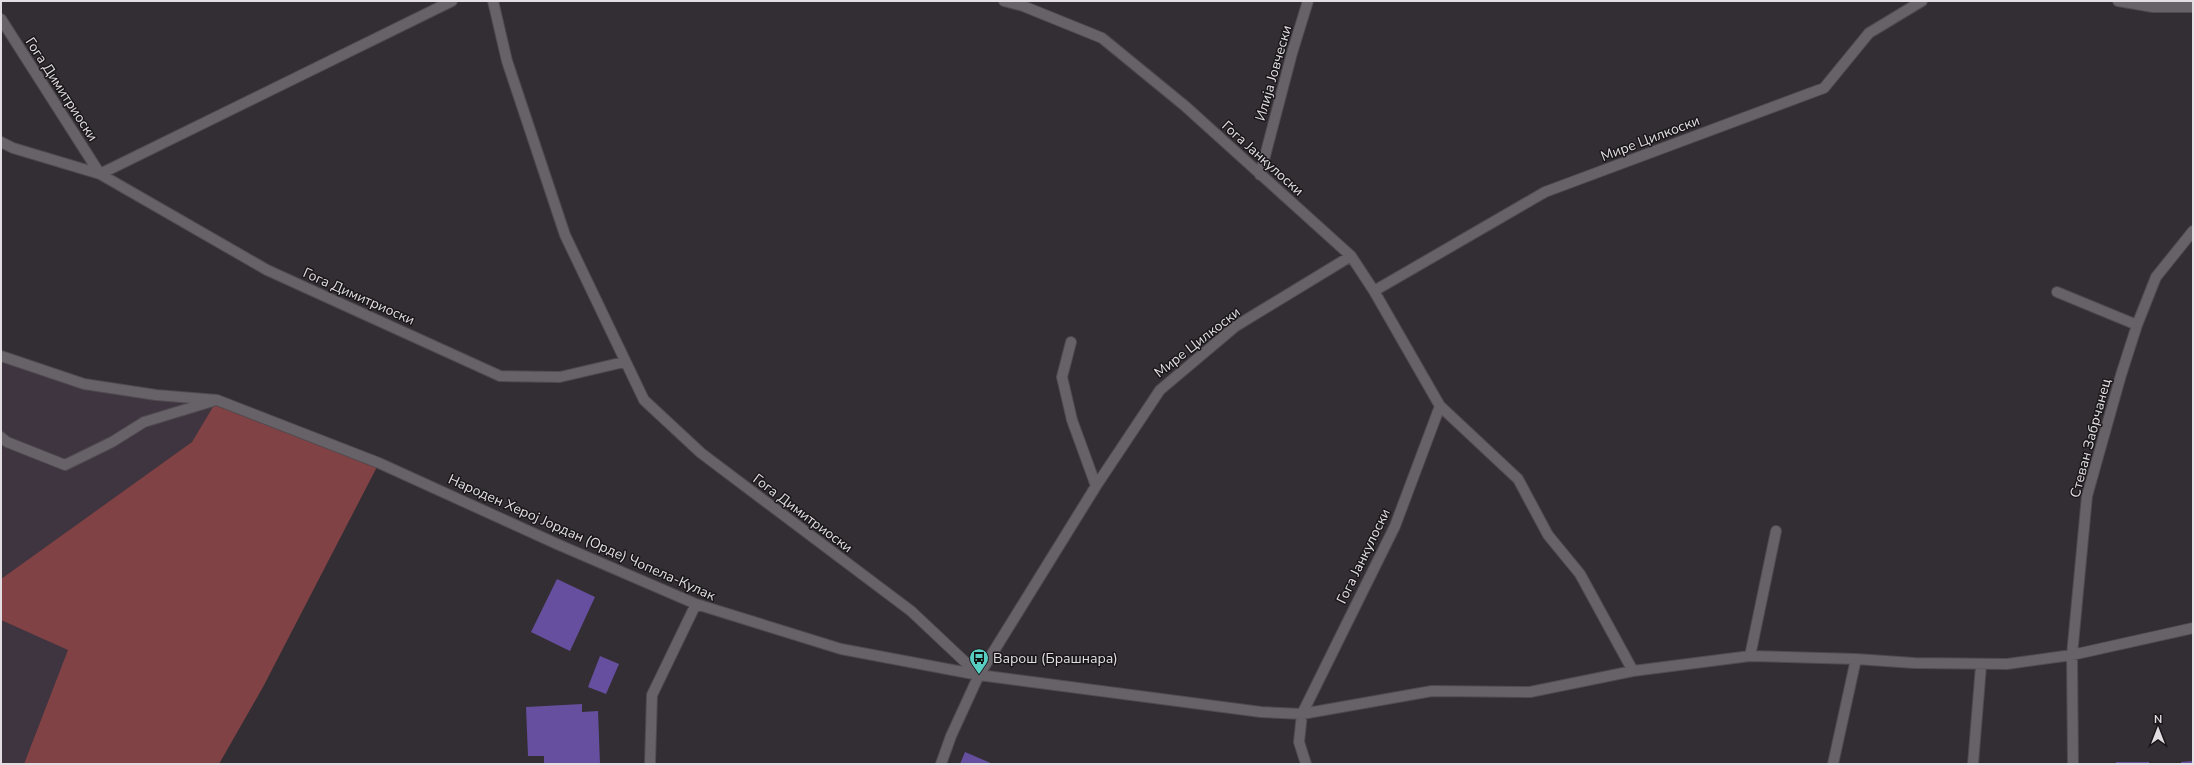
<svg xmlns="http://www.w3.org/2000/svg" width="2194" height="765" font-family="'Nunito Sans',sans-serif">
<rect width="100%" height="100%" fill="#332e34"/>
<path fill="#3e3540" d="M1 356 84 384 217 400 192 442 1 579Z
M1 620 69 649 24 764H1Z"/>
<path fill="#804245" d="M217 400 379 463 263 687 219 764H24L68 650 1 620V579L192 442Z"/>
<path fill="#664f9e" d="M557 579 595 597 570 651 531 632Z
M600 656 619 664 606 694 588 687Z
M582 704V712L598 711 600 764H544V756H528L526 707Z
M965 752 993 764H960Z
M2193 761V764H2181V762Z
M2116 762H2149V764H2116Z"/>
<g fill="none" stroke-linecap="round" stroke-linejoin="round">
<defs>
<path id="minor" d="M493 1 507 61 565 235 644 400 701 453 911 611 979 675
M1004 1 1023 6 1102 38 1185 106 1351 256 1374 291 1440 406 1518 479 1548 535 1580 574 1633 671
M2118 1 2153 7H2193
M1 19 100 174 452 1
M1 142 13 148 100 174 267 270 500 376 560 377 624 362
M1260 175 1292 53 1308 1
M1374 291 1545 192 1824 88 1869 33 1922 1
M2057 292 2137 325
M1071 342 1062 377 1072 420 1096 486
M1 356 84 384 156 395 217 400 379 463 557 544 696 604 841 649 979 675 1261 712 1302 714 1432 691 1530 692 1633 671 1750 656 1856 659 1914 663 2007 664 2072 655 2193 628
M1 437 7 442 65 465 112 442 144 422 213 401
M1750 656 1776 531
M650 764 652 695 696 604
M941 764 951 736 979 675 1096 486 1160 390 1236 326 1351 256
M1306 764 1299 742 1302 714 1395 526 1440 406
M1833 764 1856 659
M1973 764 1981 666
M2073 764 2072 655 2087 496 2121 375 2137 325 2156 277 2193 231"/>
</defs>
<use href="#minor" stroke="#4f4a4f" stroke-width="12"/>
<use href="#minor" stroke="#676168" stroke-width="10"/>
</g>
<defs>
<symbol id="bus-pin" viewBox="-11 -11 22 30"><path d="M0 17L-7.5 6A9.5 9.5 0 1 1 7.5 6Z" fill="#57cec1" stroke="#1a171a"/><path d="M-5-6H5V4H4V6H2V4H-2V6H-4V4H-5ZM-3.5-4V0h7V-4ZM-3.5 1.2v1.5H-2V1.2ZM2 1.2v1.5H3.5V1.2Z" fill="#111"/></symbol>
</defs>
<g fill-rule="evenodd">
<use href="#bus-pin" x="968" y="647" width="22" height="30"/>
</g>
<g text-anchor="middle" stroke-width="3" stroke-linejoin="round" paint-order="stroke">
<g font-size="14" fill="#e2dee2" stroke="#1a171a">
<text transform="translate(1273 73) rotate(-74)" y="5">Илија Јовчески</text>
<text transform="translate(62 89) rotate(57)" y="5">Гога Димитриоски</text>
<text transform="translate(1650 138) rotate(-21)" y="5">Мире Цилкоски</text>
<text transform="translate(1263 158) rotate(42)" y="5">Гога Јанкулоски</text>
<text transform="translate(359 296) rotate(24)" y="5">Гога Димитриоски</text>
<text transform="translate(1197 342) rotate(-38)" y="5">Мире Цилкоски</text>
<text transform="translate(2090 438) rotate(-75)" y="5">Стеван Забрчанец</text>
<text transform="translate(803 513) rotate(37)" y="5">Гога Димитриоски</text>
<text transform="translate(582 537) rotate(24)" y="5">Народен Херој Јордан (Орде) Чопела-Кулак</text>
<text transform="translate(1363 556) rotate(-64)" y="5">Гога Јанкулоски</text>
</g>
<g font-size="14" fill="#e2dee2" stroke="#1a171a" text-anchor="start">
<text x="993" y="663">Варош (Брашнара)</text>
</g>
</g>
<rect width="2194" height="765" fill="none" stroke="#e2dee2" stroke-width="4"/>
<g transform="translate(2158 729)" stroke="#1a171a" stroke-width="3" paint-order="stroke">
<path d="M0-3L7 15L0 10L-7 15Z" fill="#e2dee2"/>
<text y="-6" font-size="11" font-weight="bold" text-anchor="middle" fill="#e2dee2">N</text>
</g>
</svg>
